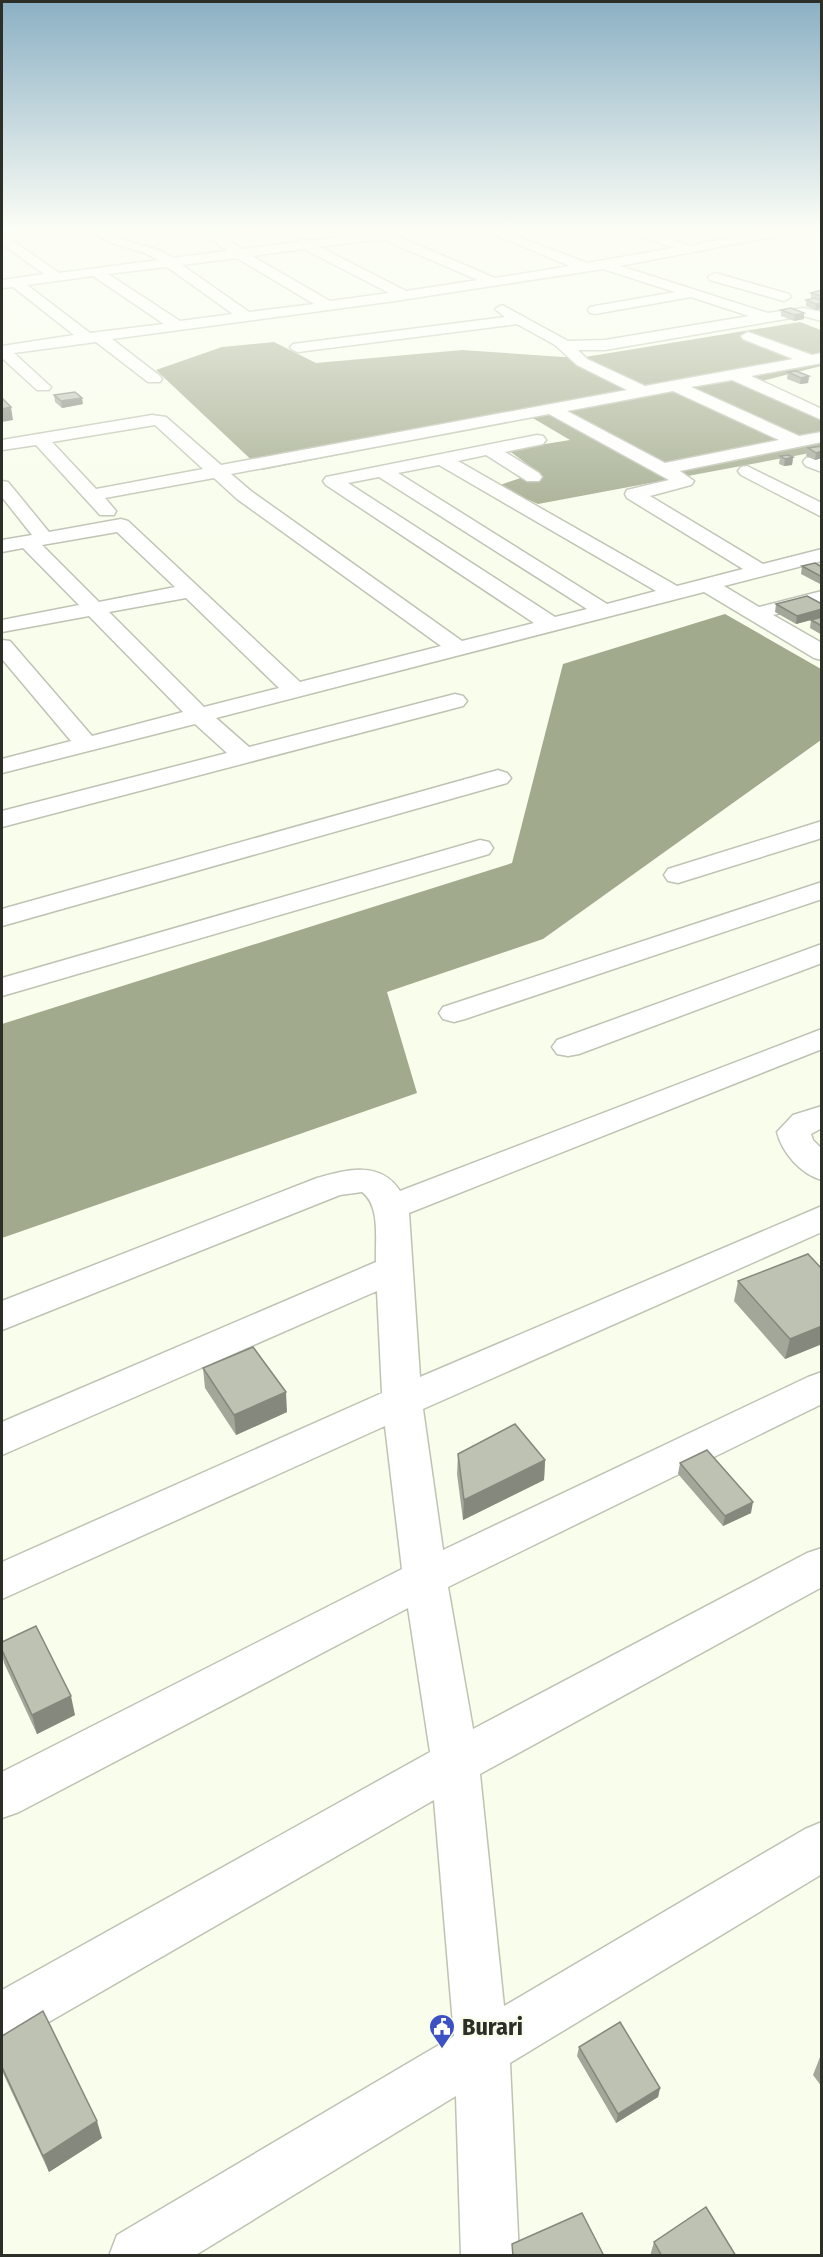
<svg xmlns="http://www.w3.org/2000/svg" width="823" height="2257" font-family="'Fira Sans Condensed',sans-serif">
<rect width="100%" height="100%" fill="#f8fdec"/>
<path fill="#a1aa8d" d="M800 322 821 330V366L758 382 821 407V451L538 504 497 486 538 472 508 450 570 440 531 417 262 470 156 370 222 347 274 342 316 363 462 350 579 358Z
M725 614 821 669V740L543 939 387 992 417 1093 2 1238V1024L512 863 563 664Z"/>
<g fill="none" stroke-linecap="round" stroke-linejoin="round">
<defs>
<path id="street" d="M92 230C112 230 111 235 128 241 146 248 156 246 173 258L227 251 199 230H214L242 249 296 242 302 239 308 241 369 233 366 230H383L495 278 570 266 483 230H501L587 263 673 248 626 230H645L689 246 766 230H792L786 234 620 266 768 313 803 308 822 312V321L803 316 605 350H578L587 359 645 386 793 359 743 339 741 336 748 332 812 355 822 353V363L751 376 822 409V420L732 380 691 387 799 436 822 432V442L680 471 694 481 691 485 650 496 763 564 822 549V561L724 586 759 607 822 591V603L773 615 822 643V660L814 658 704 592 216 718 249 747 455 694 463 696 467 701 463 706 2 827V811L227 753 195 724 2 773V759L71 741 2 659V640L10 641 92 736 183 712 89 616 2 632V620L79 605 23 548 2 552V540L32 535 2 497V481L8 482 49 532 121 519 128 521 300 682 441 646 237 499 214 478 105 498 116 511 114 515H100L36 445 2 450V440L152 415 166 417 221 465 627 390 577 365 555 345 517 324 298 352 293 350 290 347 293 344 505 317 495 309 502 305 568 341 605 340 749 316 691 297 595 314 590 313 588 310 590 307 595 306 675 292 603 269 395 301 112 339 160 376 162 379 160 382H148L96 342 14 353 51 387 49 390H37L2 358V346L74 335 13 287 2 288V280L44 274 2 244V235L6 236 59 273 158 260C138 246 110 249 92 230ZM382 239 478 280 406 291 320 247ZM304 249 389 293 330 301 252 256ZM237 258 314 304 249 312 182 265ZM167 267 233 314 180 321 108 274ZM93 276 164 324 90 333 27 285ZM673 391 779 440 665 463 567 411ZM549 414 669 480 627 490 625 494 627 498 743 569 677 586 458 461 486 455 527 481H539L542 477 539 473 505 452 543 444 546 440 543 436 537 435 326 477 323 481 326 485 534 623 462 641 251 491 231 474ZM155 425 203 469 96 489 52 442ZM439 465 656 591 607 604 398 473ZM379 477 587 609 555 617 348 483ZM117 532 175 587 99 602 42 545ZM186 598 279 688 204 707 109 612Z
M715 273 789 294 791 297 784 301 710 280 708 277Z
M812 457 822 460V472L806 466 803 462 806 458Z
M747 466 822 503V517L741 475 738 471 741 467Z
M498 770 507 773 511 778 507 783 2 926V909Z
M822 821V838L678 883 668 881 664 875 668 869Z
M480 840 489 842 493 848 489 854 2 996V978Z
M822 882V899L465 1019 454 1022 443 1019 439 1013 443 1007Z
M822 944V963L579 1054 568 1056 557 1054 552 1047 557 1040Z
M822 1029V1049L409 1213 420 1377 822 1206V1232L423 1409 443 1550 808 1377 822 1372V1404L448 1587 473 1729 807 1553 822 1548V1587L480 1774 504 2006 805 1829 822 1822V1874L510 2063 519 2256H461L456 2096 194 2256H109L117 2235 454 2036 434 1800 21 2038 2 2045V1990L430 1752 408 1608 19 1812 2 1818V1772L402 1569 385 1426 2 1599V1562L382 1393 377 1291 2 1455V1422L376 1262C375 1240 381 1206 362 1192L340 1195 2 1330V1301L317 1178C346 1170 380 1160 400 1191Z
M822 1106V1128L811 1134 813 1140 822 1149V1180C801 1174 782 1153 777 1132L793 1115Z"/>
</defs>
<use href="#street" stroke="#bec3b3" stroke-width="3"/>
<use href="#street" fill="#fff" fill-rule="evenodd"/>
</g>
<path fill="#a3a799" d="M822 290V309L815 310 806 306V300L812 299H811V293Z
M791 308 804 319 794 321 781 316V310Z
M788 372 809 376 808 383 800 384 787 379Z
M54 395 83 404 62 408 55 402Z
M822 446V458L815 460 806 456 808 448Z
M780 456 793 457 792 465 784 466 779 464Z
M802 566 822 567V585L801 574Z
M776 604 822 617 796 624 775 612Z
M822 617V635L810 628 811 620Z
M822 1269V1344L785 1359 734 1301 738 1281Z
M203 1368 287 1412 236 1435 205 1388Z
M458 1454 545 1460 544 1480 463 1520 457 1474Z
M680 1463 751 1513 723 1526 678 1474Z
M2 1642 75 1715 37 1734 4 1663 2 1654Z
M2 2036 102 2138 49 2172 2 2071Z
M579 2047 660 2088 658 2097 616 2123 577 2056Z
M822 2052V2087L813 2075Z
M654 2242 736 2256H650Z"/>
<path fill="#84887d" d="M822 303V309L815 310 816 304Z
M804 313V319L794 321 795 315Z
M809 376 808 383 800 384 801 378Z
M82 398 83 404 62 408 61 401Z
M11 407 13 420 2 422V409Z
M822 451V458L815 460 816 453Z
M793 457 792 465 784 466 785 459Z
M822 609V617L796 624 797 616Z
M822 1326V1344L785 1359 790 1339Z
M286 1392 287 1412 236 1435 234 1415Z
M545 1460 544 1480 463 1520 464 1500Z
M753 1502 751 1513 723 1526 725 1516Z
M71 1696 75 1715 37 1734 32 1715Z
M660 2088 658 2097 616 2123 618 2114Z
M97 2121 102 2138 49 2172 43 2156Z"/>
<path fill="#bdc2b2" stroke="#84887d" stroke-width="1.5" d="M822 290V296L811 293Z
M815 298 822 301V303L816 304 806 300Z
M791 308 804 313 795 315 781 310Z
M796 371 809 376 801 378 788 372Z
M75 392 82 398 61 401 54 395Z
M2 398 11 407 2 409Z
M822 446V451L816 453 808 448Z
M788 455 793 457 785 459 780 456Z
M815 563 822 567V577L802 566Z
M807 596 822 604V609L797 616 776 604Z
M822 617V626L811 620Z
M808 1254 822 1269V1326L790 1339 738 1281Z
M253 1347 286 1392 234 1415 203 1368Z
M515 1424 545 1460 464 1500 458 1454Z
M707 1450 753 1502 725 1516 680 1463Z
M36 1626 71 1696 32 1715 2 1650V1642Z
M43 2011 97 2121 43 2156 2 2067V2036Z
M620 2022 660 2088 618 2114 579 2047Z
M706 2207 736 2256H662L654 2242Z
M582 2213 604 2256H513L512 2244Z"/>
<linearGradient id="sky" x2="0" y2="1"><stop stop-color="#8bb0c4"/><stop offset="0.42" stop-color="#fcfef6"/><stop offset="1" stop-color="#fcfef6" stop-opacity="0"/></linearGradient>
<rect width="823" height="546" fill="url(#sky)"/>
<defs>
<symbol id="civic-pin" viewBox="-11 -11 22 30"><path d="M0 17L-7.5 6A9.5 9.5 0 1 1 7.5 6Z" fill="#3c51c4" stroke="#f8fdec"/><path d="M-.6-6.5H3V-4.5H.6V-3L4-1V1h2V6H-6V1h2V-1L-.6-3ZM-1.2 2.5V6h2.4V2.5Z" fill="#fff"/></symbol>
</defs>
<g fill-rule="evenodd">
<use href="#civic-pin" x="427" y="2012" width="30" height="40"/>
</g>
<g text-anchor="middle" stroke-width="4.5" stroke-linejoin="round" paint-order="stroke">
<g font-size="24" font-weight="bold" fill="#2c2e28" stroke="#f8fdec" text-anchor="start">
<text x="462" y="2035">Burari</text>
</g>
</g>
<rect width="823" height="2257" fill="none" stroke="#2c2e28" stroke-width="6"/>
</svg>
